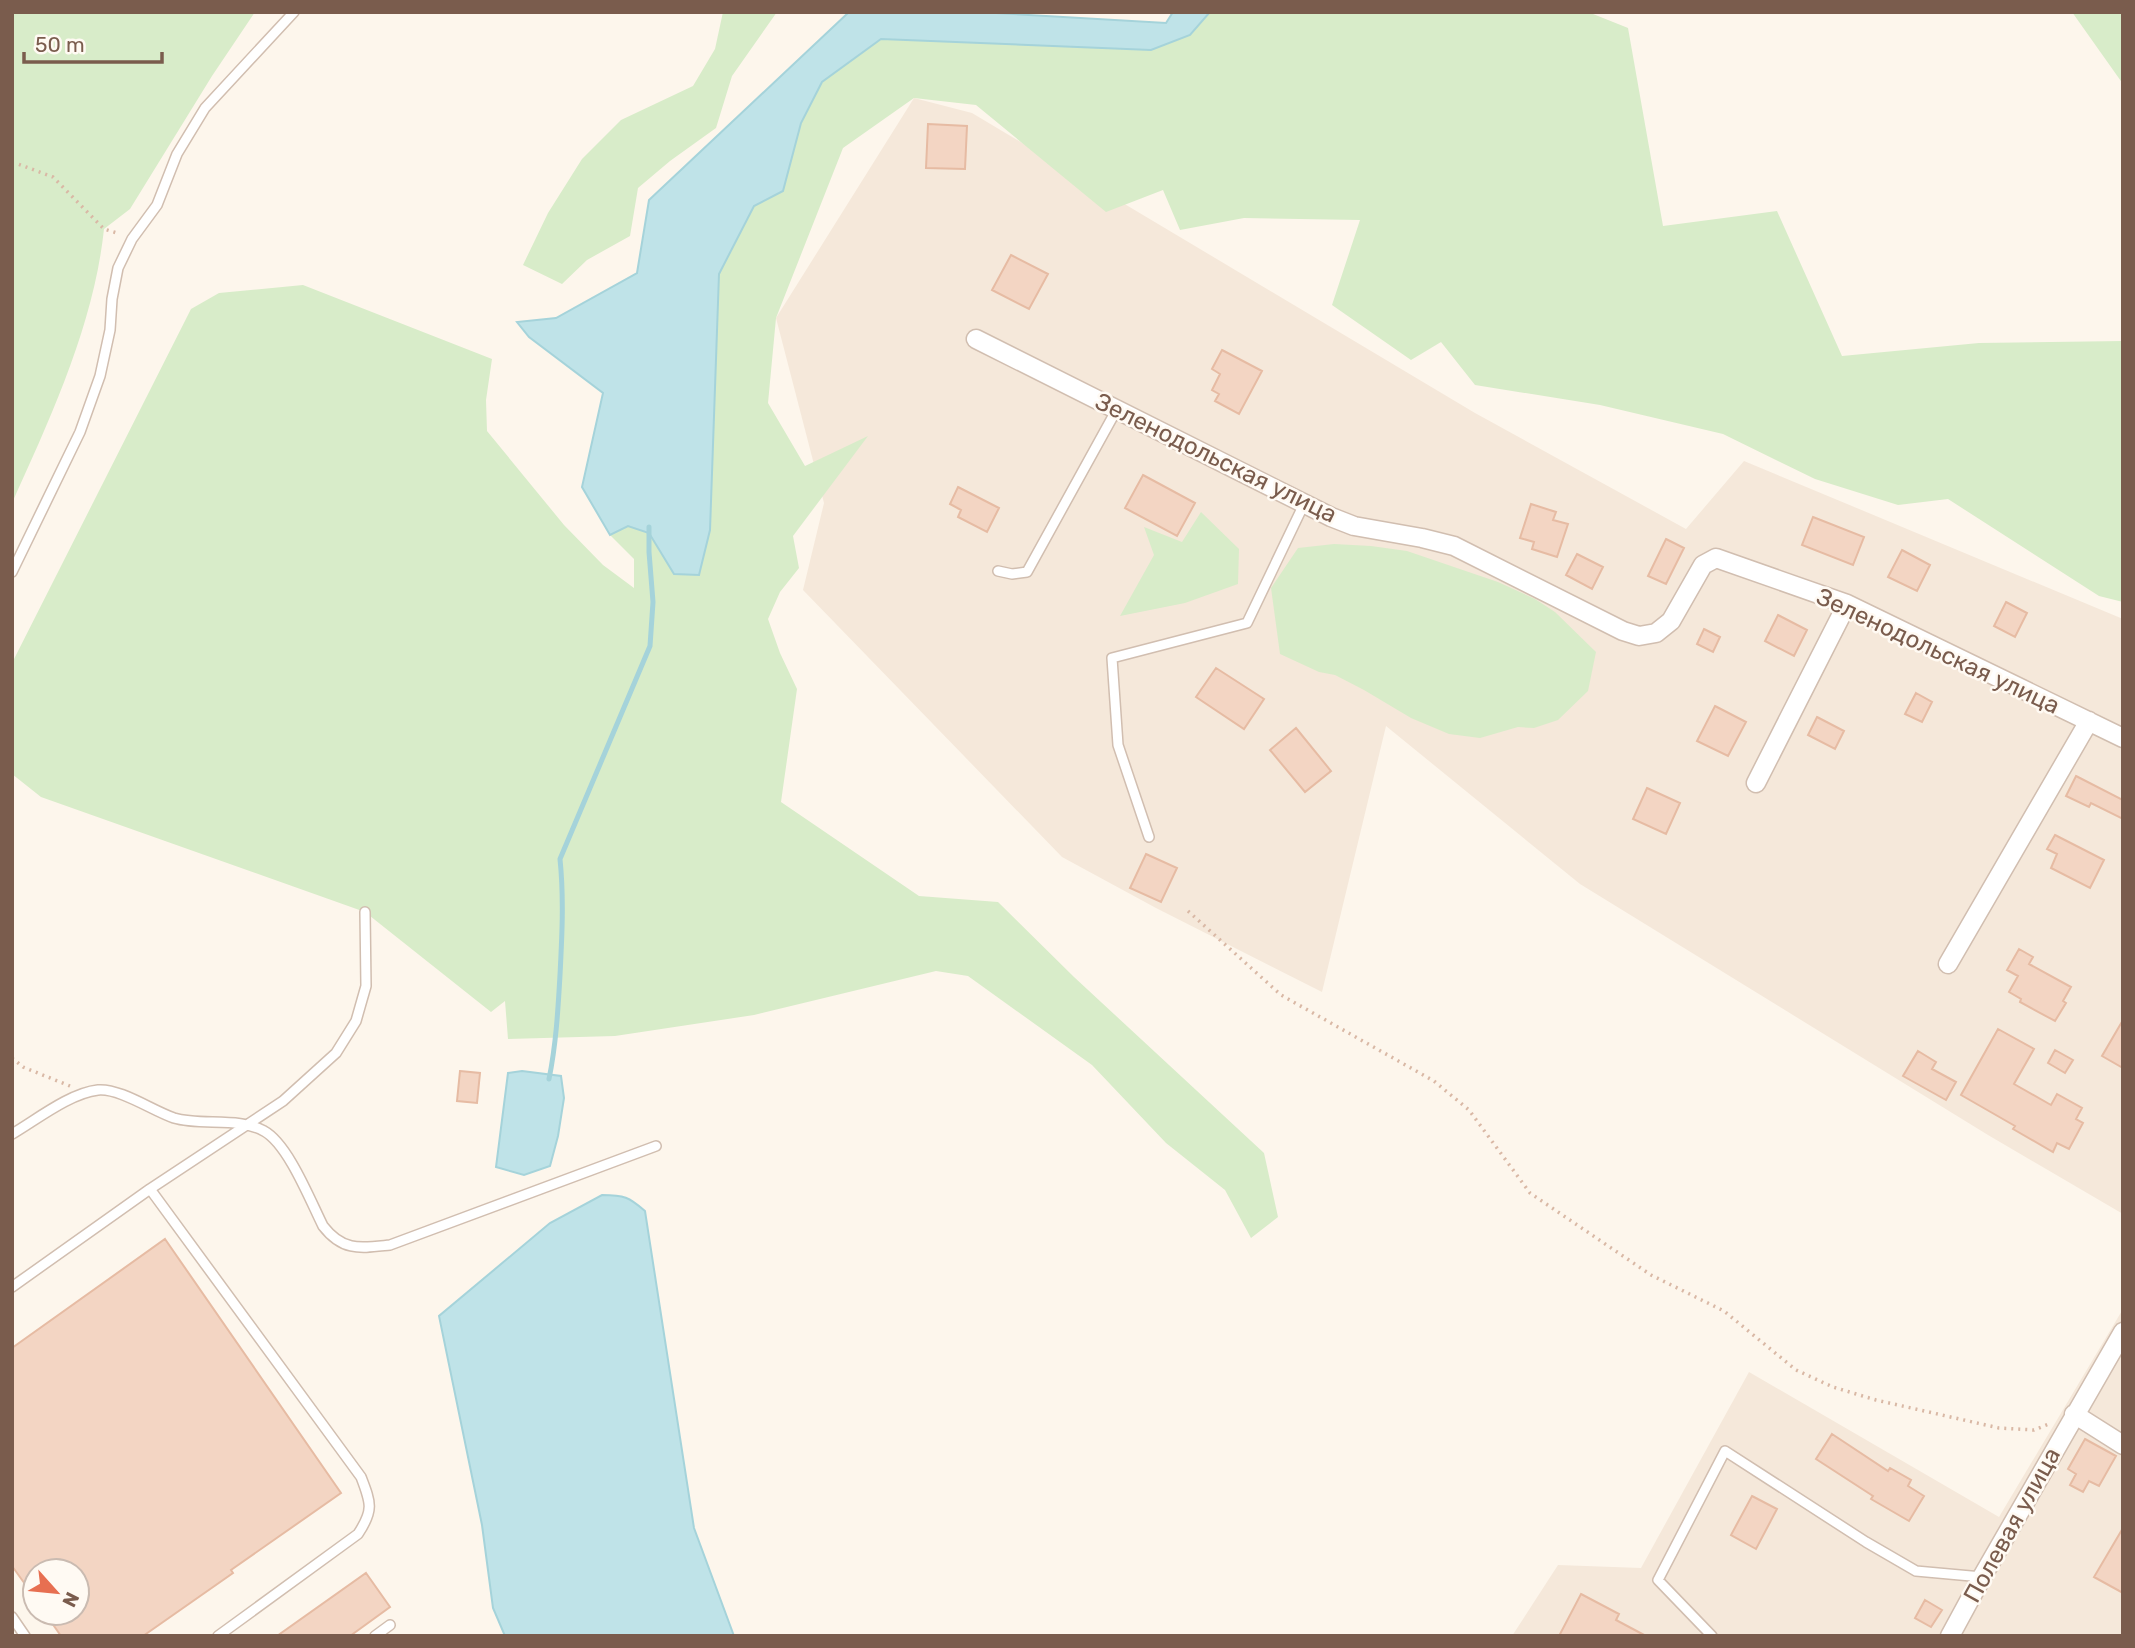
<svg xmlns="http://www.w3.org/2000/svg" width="2135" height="1648" font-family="Rubik,sans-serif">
<rect width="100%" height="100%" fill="#fdf6ec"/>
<path fill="#f5e8da" d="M914 98 972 113 1475 413 1686 529 1744 461 2123 619V1214L1988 1135 1580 884 1386 726 1322 992 1156 908 1062 857 803 590 824 503 776 318Z
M2123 1309V1636H1512L1558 1565 1641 1568 1749 1372 1999 1517Z"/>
<path fill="#d8ecc9" d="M12 12H255L212 76 130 209 104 229C94 324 51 417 12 503Z
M723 12H777L732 76 716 128 670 161 638 188 630 236 587 260 562 284 523 265 548 213 582 159 621 120 693 86 715 49Z
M1210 12H1588L1628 28 1663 226 1777 211 1842 356 1979 343 2123 341V602L2099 596 1948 499 1898 505 1815 479 1723 434 1600 405 1475 385 1441 342 1411 360 1332 305 1360 220 1244 218 1180 230 1163 190 1106 212 976 105 914 98 843 148 776 318 768 403 805 466 868 436 793 536 799 568 780 592 768 619 780 653 797 689 781 802 919 896 998 902 1074 977 1264 1153 1278 1217 1251 1238 1225 1190 1166 1143 1092 1065 968 976 936 971 754 1015 615 1036 508 1039 505 1001 491 1012 365 912 41 797 12 774V663L191 309 219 293 303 285 492 359 486 400 487 431 564 525 603 565 634 588V559L610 535 628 526 649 533 674 574 699 575 710 530 719 274 754 206 783 191 801 123 822 82 881 39 1151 50 1190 35Z
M2072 12H2123V84Z
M1201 512 1239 549 1238 584 1185 603 1120 616 1154 555 1144 527 1182 542Z
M1334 544 1371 546 1407 551 1498 582 1535 599 1555 612 1596 652 1588 691 1558 720 1534 728 1518 727 1480 738 1449 734 1411 718 1364 690 1335 675 1319 672 1280 654 1271 588 1298 548Z"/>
<path fill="#bfe3e8" stroke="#a5d3da" stroke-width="2" d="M849 12H978L1166 23 1173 12H1210L1190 35 1151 50 881 39 822 82 801 123 783 191 754 206 719 274 710 530 699 575 674 574 649 533 628 526 610 535 582 487 603 393 529 337 517 322 556 318 637 273 649 200Z
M522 1071 561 1076 564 1098 558 1136 550 1166 524 1175 496 1167 508 1073Z
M602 1195C624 1195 629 1197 645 1211L694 1528 734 1636H505L493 1608 482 1525 439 1316 550 1223Z"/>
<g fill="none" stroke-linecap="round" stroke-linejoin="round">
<path stroke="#a5d3da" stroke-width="5" d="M549 1079C556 1045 558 1010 560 975 562 936 564 898 560 859L650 646 653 602 649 552V527"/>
</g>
<path fill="#f3d5c3" stroke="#e6bba3" stroke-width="2" d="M928 124 967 126 965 169 926 168Z
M1011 255 1048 274 1029 309 992 290Z
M1222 350 1262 371 1239 414 1215 401 1219 394 1212 390 1220 374 1212 369Z
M1143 475 1195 503 1177 536 1125 508Z
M958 487 999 508 987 532 958 517 961 510 950 504Z
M1531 504 1556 512 1553 520 1568 524 1557 557 1532 549 1534 542 1520 538Z
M1813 517 1864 537 1853 565 1802 545Z
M1666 539 1684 548 1666 584 1648 576Z
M1902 550 1930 565 1917 591 1888 577Z
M1577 554 1603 567 1592 589 1566 575Z
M2006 602 2027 613 2015 637 1994 626Z
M1778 615 1807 630 1794 656 1765 641Z
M1704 629 1720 637 1713 652 1697 644Z
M1216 668 1264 699 1244 729 1196 697Z
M1916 693 1932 702 1922 722 1905 714Z
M1715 706 1746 722 1728 756 1697 741Z
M1817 717 1844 731 1835 749 1808 735Z
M1296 728 1331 771 1305 792 1270 750Z
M2076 776 2123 800V819L2091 803 2089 807 2066 796Z
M1647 788 1680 803 1666 834 1633 819Z
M2055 835 2104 860 2090 888 2051 868 2057 854 2047 849Z
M1146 854 1177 868 1161 902 1130 888Z
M2019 949 2033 957 2029 964 2071 987 2063 1001 2066 1003 2055 1021 2020 1002 2021 999 2009 992 2018 976 2007 970Z
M2123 1020V1068L2102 1056Z
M1998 1029 2034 1049 2014 1084 2051 1105 2057 1094 2082 1108 2076 1119 2083 1123 2069 1149 2057 1143 2053 1152 2013 1129 2015 1126 1961 1095Z
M2055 1050 2073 1060 2065 1073 2048 1063Z
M1918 1051 1936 1062 1932 1069 1956 1082 1946 1100 1903 1076Z
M460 1071 480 1073 477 1103 457 1101Z
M165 1239 341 1493 231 1570 233 1573 143 1636H61L45 1613H77V1571H35V1598L12 1566V1348Z
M1832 1434 1888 1471 1890 1468 1911 1480 1908 1486 1924 1496 1909 1521 1871 1499 1873 1496 1816 1459Z
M2085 1439 2116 1456 2099 1486 2089 1481 2083 1492 2070 1485 2076 1474 2068 1469Z
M1752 1496 1777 1509 1756 1549 1731 1535Z
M2123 1528V1593L2094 1577Z
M366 1573 390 1607 350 1636H277Z
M1581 1594 1619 1614 1616 1620 1646 1636H1559Z
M1925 1600 1942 1610 1931 1627 1915 1618Z"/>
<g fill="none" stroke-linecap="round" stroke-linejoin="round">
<defs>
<path id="lane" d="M998 571 1012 574 1027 572 1117 409
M12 572 80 432 100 376 110 330 112 299 118 268 132 239 157 205 177 154 205 108 294 12
M1149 837 1118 745 1112 658 1247 623 1304 504
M12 1134C36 1120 70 1093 98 1090 120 1088 153 1111 174 1118 200 1126 240 1117 264 1131 288 1144 310 1200 323 1226 343 1252 361 1248 390 1245L656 1146
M150 1189 283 1101 336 1053 356 1021 366 986 365 912
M12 1287 150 1189 361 1477C371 1503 374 1510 358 1534L218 1636
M12 1617 25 1636
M375 1636 390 1625
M1712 1636 1658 1580 1725 1451 1866 1542 1916 1571 1982 1577"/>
<path id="street" d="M976 339 1331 517 1354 526 1422 538 1454 546 1623 631 1639 636 1656 633 1671 621 1703 565 1716 558 1847 604 2123 738
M1756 783 1847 604
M1948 964 2089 721
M2074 1414 2123 1445
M1950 1636 1982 1577 2123 1332"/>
</defs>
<use href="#lane" stroke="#d1beb0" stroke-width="12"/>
<use href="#street" stroke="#d1beb0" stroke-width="21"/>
<path stroke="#d9b8a5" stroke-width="3.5" stroke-dasharray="2 5" stroke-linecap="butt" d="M12 164H18L53 177 104 229 120 234
M1188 911 1281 995 1434 1081 1469 1110 1530 1193 1651 1275 1724 1311 1796 1370 1833 1387 1876 1400 1999 1428 2034 1430 2049 1424
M12 1058 23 1067 70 1086"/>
<use href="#lane" stroke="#fff" stroke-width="9"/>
<use href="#street" stroke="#fff" stroke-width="18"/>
</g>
<g text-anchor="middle" stroke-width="5" stroke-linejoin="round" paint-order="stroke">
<g font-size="24" fill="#7a5c4d" stroke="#fffaf3">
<text transform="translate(1216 458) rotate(26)" y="8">Зеленодольская улица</text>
<text transform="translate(1938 651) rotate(25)" y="8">Зеленодольская улица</text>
<text transform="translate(2012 1525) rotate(-61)" y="8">Полевая улица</text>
</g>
</g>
<rect width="2135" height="1648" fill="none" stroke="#7a5c4d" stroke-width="28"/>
<g transform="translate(56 1592) rotate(117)"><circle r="33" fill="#fffaf3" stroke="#cabbb1" stroke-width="2"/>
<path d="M0-5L12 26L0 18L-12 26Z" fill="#e76f51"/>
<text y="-10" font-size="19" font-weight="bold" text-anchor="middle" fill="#7a5c4d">N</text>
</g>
<path d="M24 52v10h138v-10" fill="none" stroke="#7a5c4d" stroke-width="3.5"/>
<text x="35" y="52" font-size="21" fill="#7a5c4d" stroke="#fffaf3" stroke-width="5" paint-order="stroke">50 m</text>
</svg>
